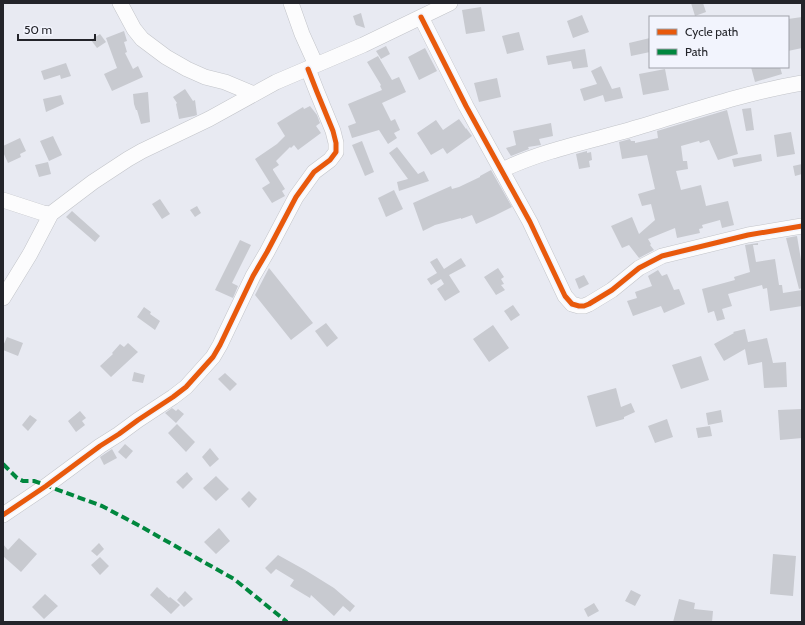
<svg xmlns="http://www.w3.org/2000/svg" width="805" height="625" font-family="Cabin,sans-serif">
<rect width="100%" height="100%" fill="#e8eaf2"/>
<path fill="#c8cad0" d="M691 3H703L706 12 695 16Z
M481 7 485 31 466 34 462 10Z
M361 13 365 28 356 25 353 16Z
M582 15 589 32 573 38 567 21Z
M802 17V48L788 51V19Z
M124 31 127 41 124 42 127 52 125 53 133 69 138 66 143 77 112 91 104 74 117 68 106 38Z
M519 32 524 50 507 54 502 36Z
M100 34 106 42 97 48 91 40Z
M650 38V52L631 56 629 43Z
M386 46 390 54 381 59 376 51Z
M425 48 437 71 419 80 408 57Z
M585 49 588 67 573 69 571 61 548 65 546 56Z
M378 56 392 80 399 77 406 92 382 103 391 121 395 119 400 130 394 133 397 138 388 144 379 130 352 138 348 126 356 123 348 104 382 90 380 86 381 85 367 62Z
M66 63 71 76 61 79 60 75 44 80 41 71Z
M601 66 612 89 620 87 623 98 605 102 603 95 584 101 580 89 597 84 591 71Z
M751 67H780L782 74 755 82Z
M665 69 669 90 643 95 639 74Z
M497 78 501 97 479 102 474 83Z
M185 89 193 101 195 100 197 115 194 116 179 119 176 104 177 103 173 97Z
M148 92 150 122 141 124 137 110H136L134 104 133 94Z
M61 95 64 104 46 112 43 99Z
M310 106 317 115 320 123 316 126 321 133 298 150 294 145 291 148 290 147 276 161 279 165 273 169V170L285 189 282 191 285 196 272 203 262 188 270 183 255 159 277 144 285 136 277 123 303 107 304 109Z
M751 108 754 130 746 131 742 109Z
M727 110 738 154 718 160 709 140 700 143 699 141 681 146 683 161H687L688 169 676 171 681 190 701 185 706 206 728 201 734 225 722 228 720 220 702 225 703 228 699 229 700 233 677 238 675 228 648 239 651 244 650 245 654 250 639 258 629 245 622 248 611 226 632 217 639 234 655 220 651 204 642 206 638 194 655 189 647 155 622 159 619 142 630 139 631 141H635V143L658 138 657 131Z
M459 119 466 129V128L472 136 447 154 443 148 431 155 417 133 436 120 443 130Z
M551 123 553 136 539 139 541 145 528 147 529 149 511 156 506 148 516 145 513 131Z
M791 132 795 154 777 157 774 135Z
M53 136 62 155 49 161 40 141Z
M20 138 26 151 20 154 21 157 8 163 3 152V146Z
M362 141 374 172 365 176 352 145Z
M397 147 418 174 424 171 429 181 399 191 397 182 408 179 389 153Z
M587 151V153L591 152 592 160 589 161 590 167 579 169 576 154Z
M761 154 762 161 734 167 732 159Z
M48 162 51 174 39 177 35 165Z
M802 164V174L795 176 793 166Z
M491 170 512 207 494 216 476 224 472 215 461 219V218L435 225 423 231 413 203 451 186 452 189 459 187 480 177V176Z
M394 190 403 209 386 217 378 198Z
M160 199 170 214 162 219 152 204Z
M197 206 201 213 195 217 190 210Z
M72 211 100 236 95 242 66 217Z
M797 236 802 266V288L799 289 786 238Z
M240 240 251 245 232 283 238 286 233 298 215 290Z
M758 243V245H753L756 262 775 259 779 285H782L783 293 802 290V306L770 311 767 288 763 289 762 285 728 294 732 306 722 309 725 319 717 321 714 311 708 313 702 289 735 280 734 277 750 272 745 245Z
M437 258 444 269 461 258 466 266 449 275 460 292 445 301 437 289 444 284 441 279 431 285 427 279 437 273 430 262Z
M269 268 313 323 291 340 255 295Z
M498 268 504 277 501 279 504 284 501 285 505 290 496 295 484 277Z
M658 270 662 276 667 274 674 290 679 289 685 304 664 313 661 306 633 316 627 301 637 298 635 292 652 286 648 276Z
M584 275 589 284 579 289 575 279Z
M513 305 520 315 511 321 504 311Z
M144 307 151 312 150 314 160 321 155 330 137 317Z
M326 323 338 338 327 347 315 331Z
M493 325 509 348 489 362 473 339Z
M745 329 748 342 767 338 773 363 786 362 787 387 764 388 762 362 748 365 745 349 724 361 714 344 734 333 733 332Z
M7 337 23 343 18 356 3 350V346Z
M128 343 138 352 111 377 100 366 113 354 112 353 120 344 124 347Z
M701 356 709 380 681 389 672 365Z
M134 372 145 375 143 383 132 381Z
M225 373 237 384 230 391 218 379Z
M616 388 621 407 631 403 635 412 624 417V419L596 427 587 396Z
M172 408 176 411 178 409 184 414 176 423 165 413Z
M802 409V438L780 440 778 410Z
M721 410 723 422 708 425 706 413Z
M80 411 86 418 82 421 85 425 76 432 68 421Z
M30 415 37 420 28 431 22 425Z
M667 419 673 437 655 443 648 426Z
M177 424 195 442 186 452 168 433Z
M710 426 712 436 698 438 696 428Z
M125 444 133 451 126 459 118 452Z
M210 448 219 459 210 467 202 457Z
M112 449 117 458 104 465 100 457Z
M187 472 193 479 183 489 176 482Z
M216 476 229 489 216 501 203 488Z
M249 491 257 499 249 508 241 499Z
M219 528 230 541 216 554 204 542Z
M19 538 37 554 21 572 3 556V544L8 550Z
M99 543 104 549 97 556 91 551Z
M773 554 796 556 793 596 770 594Z
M278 555 305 570 334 588 355 606 350 612 343 606 334 616 311 595 310 598 290 586 294 580 276 569 271 574 265 568Z
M100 557 109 566 100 575 91 565Z
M157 587 169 598 170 597 180 605 171 614 150 595Z
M631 590 641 595 635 606 625 601Z
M185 591 193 599 184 607 177 600Z
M45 594 58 606 44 619 32 607Z
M679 599 695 603 694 609 713 611 712 622H673Z
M594 603 599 611 588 617 584 609Z"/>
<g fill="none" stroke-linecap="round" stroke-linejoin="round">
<defs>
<path id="minor" d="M120 3 134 29 142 39 166 57 187 69 205 77 225 82 254 94
M291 3 302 34 316 65
M421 17 466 106 530 222 565 296 572 304 579 306H584L589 304 612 290 639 268 662 256 748 235 802 226
M502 170C542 151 586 142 629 130 687 113 743 93 802 83
M3 200 43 213 49 214 52 213 93 182 128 159 142 151 209 119 276 82 363 45 450 3
M3 298 30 254 51 214
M3 515 46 486 100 446 119 434 138 420 173 397 186 387 213 357 220 345 253 276 267 252 296 197 314 172 330 160 336 152V143L333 131 317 92 308 69"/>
</defs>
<use href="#minor" stroke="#c2c4c9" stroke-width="16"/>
<use href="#minor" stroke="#fcfcfd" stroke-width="15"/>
<path stroke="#00873e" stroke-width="4" stroke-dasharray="8 4" stroke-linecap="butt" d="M3 464 17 478 23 481H34L102 506 138 525 234 579 287 622"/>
<defs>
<path id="cycleway" d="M421 17 466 106 530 222 565 296 572 304 579 306H584L589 304 612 290 639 268 662 256 748 235 802 226
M3 515 46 486 100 446 119 434 138 420 173 397 186 387 213 357 220 345 253 276 267 252 296 197 314 172 330 160 336 152V143L333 131 317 92 308 69"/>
</defs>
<use href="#cycleway" stroke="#f2f4fd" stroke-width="8"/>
<use href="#cycleway" stroke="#e8590c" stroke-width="5"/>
</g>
<rect width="805" height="625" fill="none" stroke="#23242a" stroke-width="8"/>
<rect x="649" y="16" width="140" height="52" fill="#f2f4fd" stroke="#9fa1a9"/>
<rect x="657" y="29" width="20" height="6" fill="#e8590c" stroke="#9fa1a9"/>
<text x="685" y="36" font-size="12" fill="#23242a">Cycle path</text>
<rect x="657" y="49" width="20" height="6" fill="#00873e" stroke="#9fa1a9"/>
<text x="685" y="56" font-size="12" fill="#23242a">Path</text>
<path d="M18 34v6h77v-6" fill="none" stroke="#23242a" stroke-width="2"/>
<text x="24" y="34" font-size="12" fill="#23242a" stroke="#f2f4fd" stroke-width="3" paint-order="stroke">50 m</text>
</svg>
